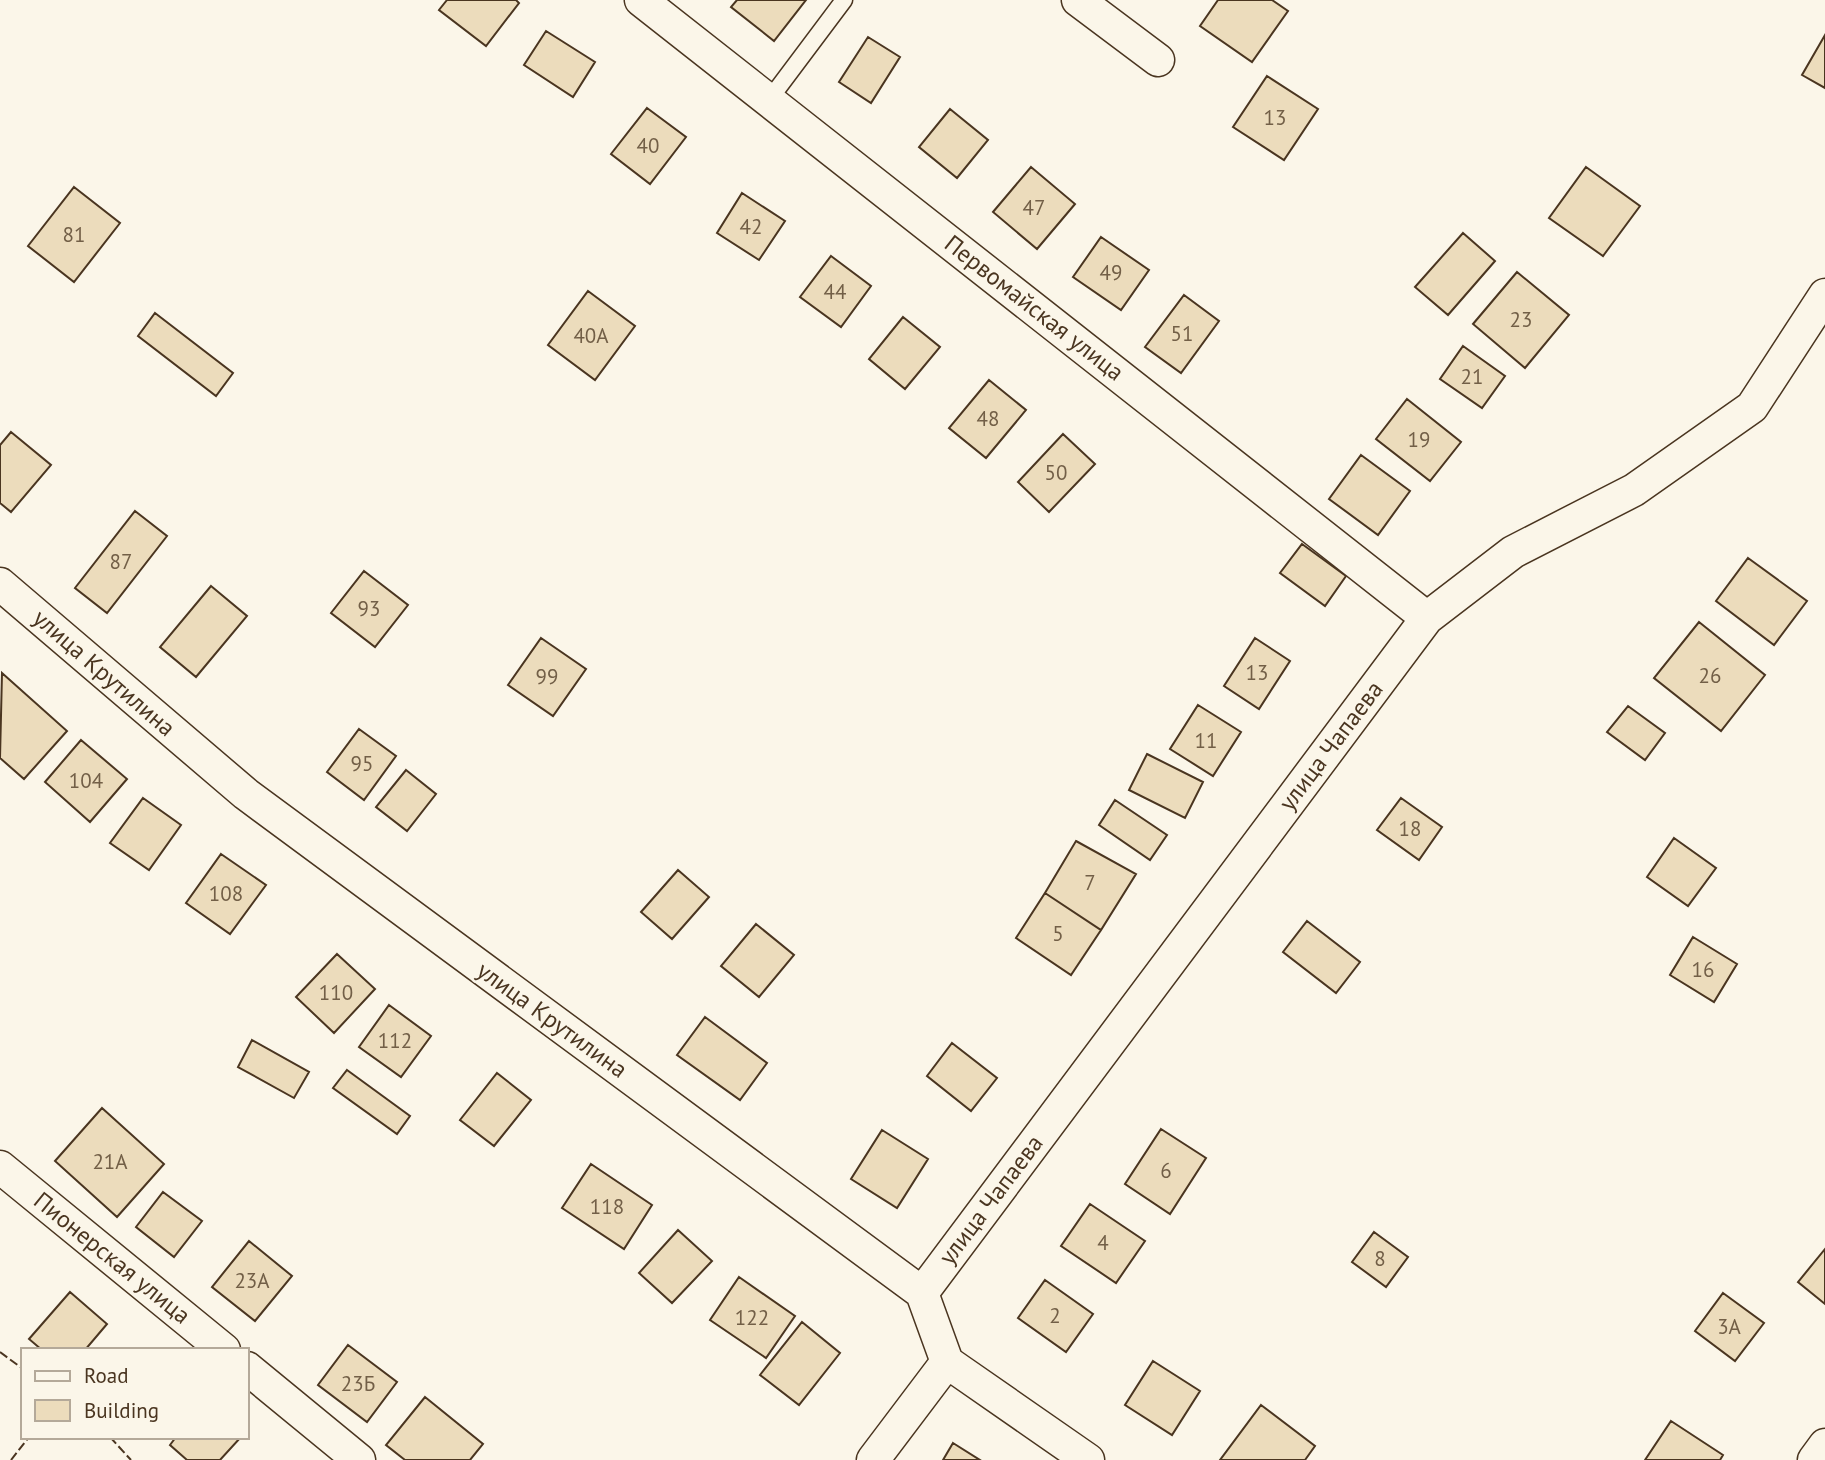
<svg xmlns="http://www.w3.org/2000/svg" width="1825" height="1460" font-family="'PT Sans',sans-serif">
<rect width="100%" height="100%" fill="#fbf6e9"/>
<path fill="#ecdcbc" stroke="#4a3520" stroke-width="2" d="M447 0H516L519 3 486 46 439 10Z
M737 0H806L774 41 731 7Z
M1218 0H1272L1288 11 1252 62 1200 26Z
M546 31 595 62 573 97 524 65Z
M1825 35V88L1802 75Z
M868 37 900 57 871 103 839 82Z
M1267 76 1318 109 1284 160 1233 127Z
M647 108 686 137 650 184 611 154Z
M950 109 988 140 957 178 919 147Z
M1031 167 1075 204 1037 249 993 212Z
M1586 167 1640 206 1603 256 1549 218Z
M74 187 120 223 74 282 28 246Z
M742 193 785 221 759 260 717 233Z
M1463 233 1495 261 1448 315 1415 287Z
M1101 237 1149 270 1121 310 1073 277Z
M831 256 871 286 841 327 800 297Z
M1517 272 1569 315 1525 368 1473 324Z
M588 291 635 326 595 380 548 345Z
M1184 295 1219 321 1181 373 1145 347Z
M155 313 233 373 216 396 138 336Z
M903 317 940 347 905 389 869 359Z
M1463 346 1505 376 1482 408 1440 379Z
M989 380 1026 410 986 458 949 428Z
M1407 399 1461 442 1430 481 1376 439Z
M11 432 51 465 11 512 0 503V445Z
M1063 434 1095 464 1049 512 1018 482Z
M1361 455 1410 491 1378 535 1329 499Z
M135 511 167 536 107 613 75 588Z
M1302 544 1346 576 1325 606 1280 573Z
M1748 558 1807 601 1774 645 1716 601Z
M364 571 408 605 375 647 331 613Z
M211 586 247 616 196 677 160 647Z
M1699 622 1765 675 1721 731 1654 678Z
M541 638 586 669 553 716 508 685Z
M1255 638 1290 661 1259 709 1224 686Z
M2 673 67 731 24 779 0 758Z
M1198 705 1241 732 1213 776 1170 749Z
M1628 706 1665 733 1645 760 1607 732Z
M359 729 396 756 364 800 327 772Z
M81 740 127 779 90 822 45 782Z
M1147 754 1203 782 1185 818 1129 790Z
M406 770 436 794 407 831 376 807Z
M143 798 181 825 149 870 110 843Z
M1401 798 1442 827 1419 860 1377 830Z
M1115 800 1167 835 1150 860 1099 825Z
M1674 838 1716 868 1688 906 1647 877Z
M1076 841 1136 874 1101 930 1045 893Z
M221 854 266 885 230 934 186 903Z
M678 870 709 897 672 939 641 912Z
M1045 893 1101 930 1071 975 1016 938Z
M1307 921 1360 962 1336 993 1283 952Z
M756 924 794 955 759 997 721 966Z
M1693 937 1737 964 1714 1002 1670 975Z
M337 954 375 989 334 1033 296 997Z
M389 1005 431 1036 401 1077 359 1047Z
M705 1017 767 1063 740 1100 677 1055Z
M252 1040 309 1072 294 1098 238 1067Z
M952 1043 997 1078 971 1111 927 1076Z
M347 1070 410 1116 397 1134 333 1088Z
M497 1073 531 1100 494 1146 460 1120Z
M102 1108 164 1164 117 1217 55 1161Z
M1161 1129 1206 1158 1170 1214 1125 1184Z
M882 1130 928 1159 897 1208 851 1179Z
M591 1164 652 1205 624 1249 562 1208Z
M163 1192 202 1221 174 1257 136 1227Z
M1090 1204 1145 1241 1116 1283 1061 1246Z
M678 1230 712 1261 672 1303 639 1273Z
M1374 1232 1408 1257 1386 1287 1352 1262Z
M249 1241 292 1276 255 1321 212 1287Z
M1825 1249V1304L1798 1282Z
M739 1277 795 1316 766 1358 710 1320Z
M1045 1280 1093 1314 1066 1352 1018 1318Z
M70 1292 107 1324 85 1350H42L29 1339Z
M1723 1293 1764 1323 1735 1361 1695 1331Z
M802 1322 840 1353 799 1405 760 1375Z
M348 1345 397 1382 367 1422 318 1385Z
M1153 1361 1200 1391 1172 1435 1125 1405Z
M425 1397 483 1444 470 1460H405L386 1445Z
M1261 1405 1315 1446 1305 1460H1220Z
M1671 1421 1723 1455 1720 1460H1645Z
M176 1437H241L220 1460H187L170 1445Z
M953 1443 980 1460H943Z"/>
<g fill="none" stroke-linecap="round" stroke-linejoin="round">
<defs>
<path id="service" d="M769 100 844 0"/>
<path id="minor" d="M641 0 1427 618
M1078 0 1158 60
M0 584 246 794 922 1293 947 1362 1088 1460
M0 1167 224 1350
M922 1293 1427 618 1513 552 1634 490 1752 407 1825 295
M247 1368 359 1460
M873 1460 947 1362
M1814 1460 1825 1445"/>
</defs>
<use href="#service" stroke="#4a3520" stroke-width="19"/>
<use href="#minor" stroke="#4a3520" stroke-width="35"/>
<use href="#service" stroke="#fbf6e9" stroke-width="16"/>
<use href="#minor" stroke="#fbf6e9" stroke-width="32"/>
<path stroke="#4a3520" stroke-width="2" stroke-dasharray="9 3.5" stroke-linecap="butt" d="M0 1352 23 1369
M110 1437 131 1460
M11 1460 29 1437"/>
</g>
<g text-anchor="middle" stroke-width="5" stroke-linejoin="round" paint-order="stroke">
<g font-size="21" fill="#725f47">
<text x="1275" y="125">13</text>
<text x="648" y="153">40</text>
<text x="1034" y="215">47</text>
<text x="751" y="234">42</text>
<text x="74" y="242">81</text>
<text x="1111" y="280">49</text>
<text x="835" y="299">44</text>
<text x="1521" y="327">23</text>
<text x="1182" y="341">51</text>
<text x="591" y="343">40А</text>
<text x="1472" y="384">21</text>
<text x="988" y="426">48</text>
<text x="1419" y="447">19</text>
<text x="1056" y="480">50</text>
<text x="121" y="569">87</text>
<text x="369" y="616">93</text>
<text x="1257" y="680">13</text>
<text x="1710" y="683">26</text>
<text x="547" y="684">99</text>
<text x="1206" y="748">11</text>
<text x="362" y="771">95</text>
<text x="86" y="788">104</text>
<text x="1410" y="836">18</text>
<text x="1090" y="890">7</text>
<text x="226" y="901">108</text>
<text x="1058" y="941">5</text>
<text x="1703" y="977">16</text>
<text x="336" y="1000">110</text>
<text x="395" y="1048">112</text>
<text x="110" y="1169">21А</text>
<text x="1166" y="1178">6</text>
<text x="607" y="1214">118</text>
<text x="1103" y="1250">4</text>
<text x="1380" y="1266">8</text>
<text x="252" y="1288">23А</text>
<text x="1055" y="1323">2</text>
<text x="752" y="1325">122</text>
<text x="1729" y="1334">3А</text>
<text x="358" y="1391">23Б</text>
</g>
<g font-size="24" fill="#4a3520" stroke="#fbf6e9">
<text transform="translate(1034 308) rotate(38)" y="8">Первомайская улица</text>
<text transform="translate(104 673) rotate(41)" y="8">улица Крутилина</text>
<text transform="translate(1331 746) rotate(-53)" y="8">улица Чапаева</text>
<text transform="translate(552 1020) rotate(36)" y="8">улица Крутилина</text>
<text transform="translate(991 1200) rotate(-53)" y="8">улица Чапаева</text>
<text transform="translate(112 1258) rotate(39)" y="8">Пионерская улица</text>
</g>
</g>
<rect x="21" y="1348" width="228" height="91" fill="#fbf6e9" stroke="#b4a999" stroke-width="2"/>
<rect x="35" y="1371" width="35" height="10" fill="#fbf6e9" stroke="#b4a999" stroke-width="2"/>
<text x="84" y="1383" font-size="21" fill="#4a3520">Road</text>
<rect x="35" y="1400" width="35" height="21" fill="#ecdcbc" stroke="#b4a999" stroke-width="2"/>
<text x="84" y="1418" font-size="21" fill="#4a3520">Building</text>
</svg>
